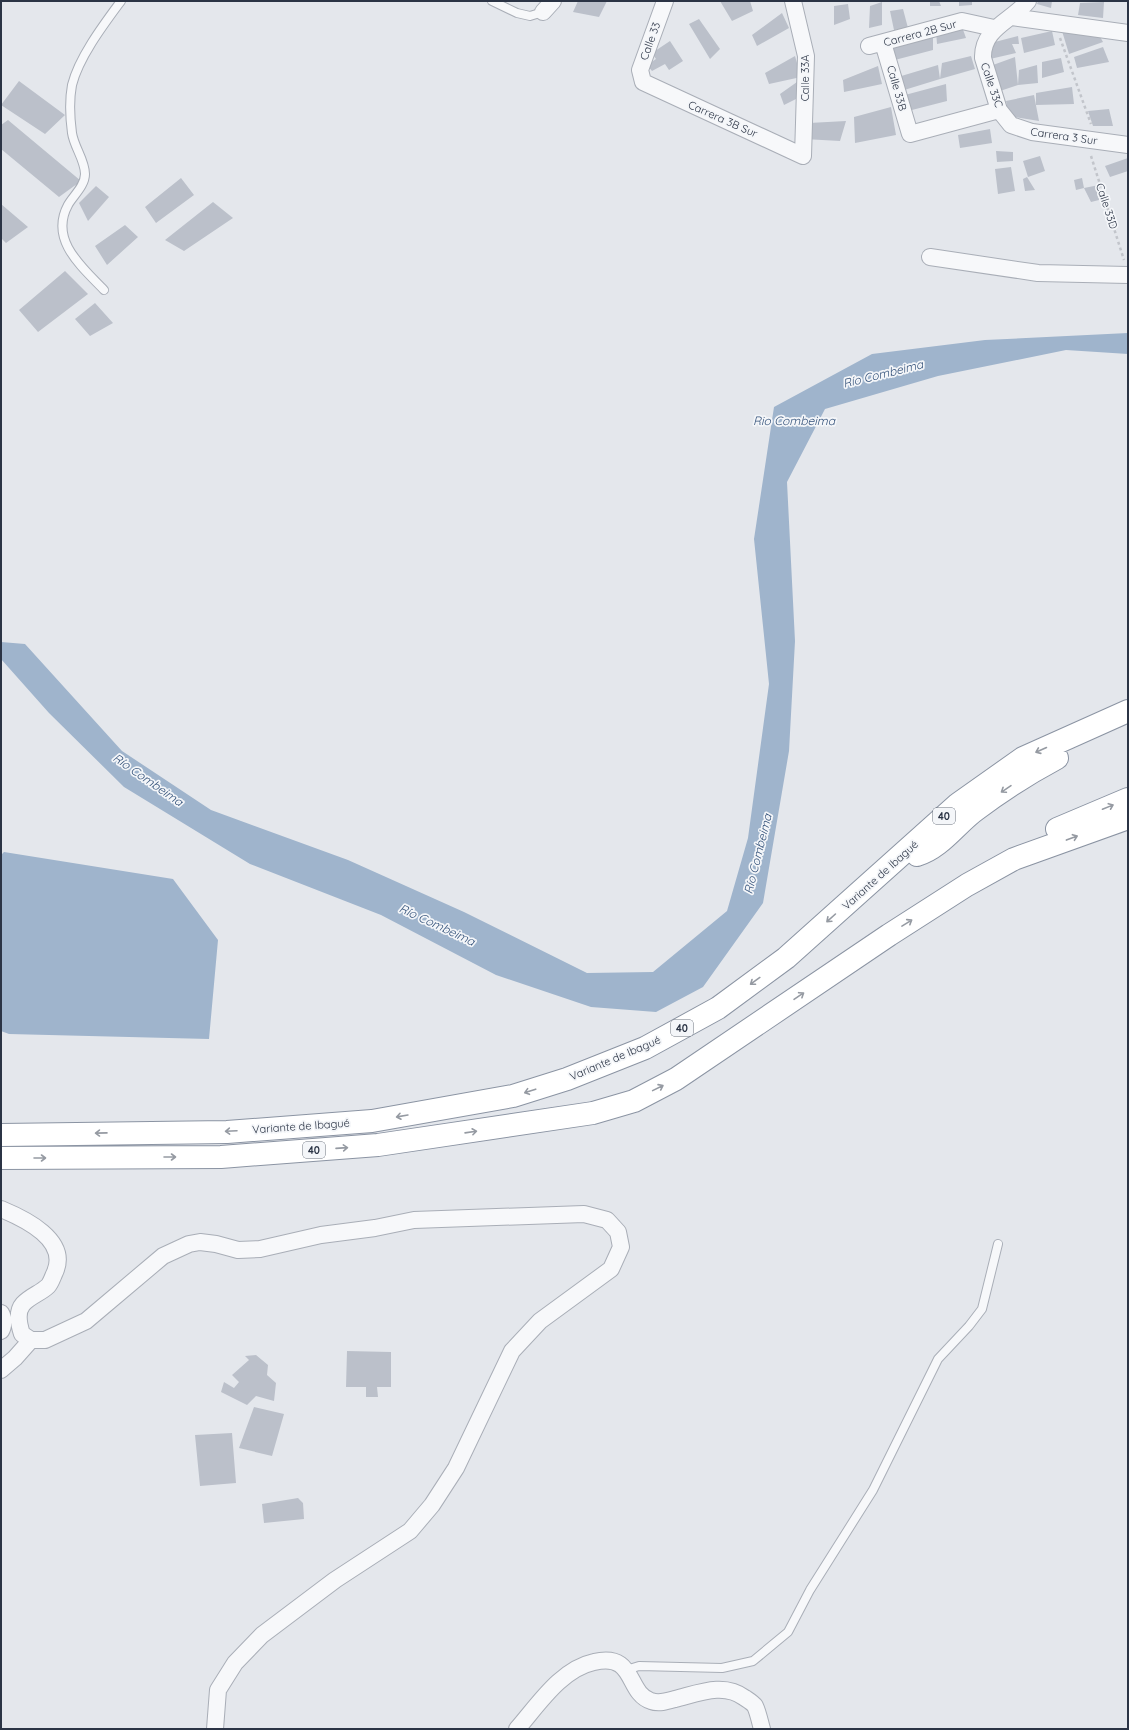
<svg xmlns="http://www.w3.org/2000/svg" width="1129" height="1730" font-family="Quicksand,sans-serif">
<rect width="100%" height="100%" fill="#e4e7ec"/>
<path fill="#9fb4cc" d="M1128 333V354L1066 350 938 376 825 409 787 482 795 641 789 751 763 903 703 987 656 1012 591 1007 496 975 381 915 250 864 124 787 49 713 1 659V642L25 644 122 751 211 810 348 860 464 912 587 973 653 972 727 911 748 838 769 684 754 539 774 407 872 354 985 340Z
M4 852 173 879 218 940 209 1039 9 1034 1 1031V855Z"/>
<path fill="#bbc0ca" d="M578 1H607L599 17 573 12Z
M720 1H750L753 11 732 21Z
M930 1H939L941 6H930Z
M959 1H972V5L959 6Z
M1038 1H1052L1051 8 1037 4Z
M882 2V25L869 28 870 6Z
M1104 2 1103 18 1078 15 1080 3Z
M848 4 850 19 834 25V6Z
M903 9 908 28 894 30 890 11Z
M782 13 789 28 757 46 752 35Z
M699 19 720 49 710 59 689 24Z
M961 24 966 38 937 44 936 30Z
M1052 31 1055 45 1024 53 1021 38Z
M1062 31 1098 33 1103 42 1069 54Z
M933 35V50L891 61 893 47Z
M1018 36 1019 44H1012L1016 53 990 59 987 44Z
M670 41 683 61 669 70 665 64 652 71 647 65 656 59 652 53Z
M1103 47 1109 62 1077 68 1074 57Z
M795 56 801 77 769 84 765 73Z
M971 56 975 69 940 79 942 63Z
M1015 57 1018 85 1000 91 993 65Z
M1061 58 1064 72 1042 78V62Z
M938 65 940 79 901 91 898 77Z
M1037 65 1038 83 1018 85 1019 70Z
M878 66 882 84 844 92 843 80Z
M19 81 65 115 45 134 1 105Z
M797 82 802 96 784 105 780 94Z
M946 84 947 101 908 111 905 95Z
M1072 87 1074 104 1036 105V93Z
M1034 95 1039 121 1009 116 1006 101Z
M891 107 896 135 855 143 854 117Z
M1109 109 1113 126H1093L1088 111Z
M8 120 81 181 59 197 1 149V125Z
M846 121 840 141 804 139 809 123Z
M990 129 992 143 960 148 958 135Z
M996 151 1013 152V161L997 162Z
M1040 156 1045 171 1028 177 1023 161Z
M1128 158V171L1110 177 1105 166Z
M1011 167 1015 191 998 194 995 169Z
M1027 177 1035 190 1025 191 1023 179Z
M181 178 194 195 156 223 145 207Z
M1082 178 1084 188 1076 190 1074 180Z
M1099 185 1103 199 1091 202 1084 188Z
M96 186 109 197 88 221 79 203Z
M213 202 233 218 184 251 165 240Z
M1 204 28 227 6 243 1 238Z
M125 225 138 237 107 265 95 246Z
M65 271 88 294 38 332 19 310Z
M95 303 113 323 90 336 75 319Z
M347 1351 391 1352V1387H377L378 1397H366V1387H346Z
M256 1355 268 1365 267 1375 276 1383 274 1401 256 1396 247 1405 221 1392 224 1382 234 1388 239 1382 232 1375 249 1360 245 1356Z
M254 1407 284 1414 272 1456 239 1448Z
M232 1433 236 1483 200 1486 195 1435Z
M298 1498 303 1503 304 1519 264 1523 262 1504Z"/>
<g fill="none" stroke-linecap="round" stroke-linejoin="round">
<defs>
<path id="lane" d="M492 1 517 13 530 16 543 12
M104 290C82 267 49 240 68 205 73 196 85 186 85 174 85 160 74 147 72 133 70 118 69 101 72 85 79 57 104 24 121 1
M626 1670 639 1666 722 1668 753 1661 788 1632 810 1590 873 1490 938 1359 969 1326 982 1309 998 1244"/>
<path id="street" d="M665 1 640 70 643 82 803 156 806 56 793 1
M1028 1C1012 21 982 28 983 58L999 110 1011 125 1032 132 1128 145
M543 12 553 1
M1012 17 1128 33
M883 43 910 134 999 110
M869 46 962 21 994 28
M930 257 1038 273 1128 275
M1 1209C25 1219 69 1240 55 1272 53 1276 51 1283 48 1286 41 1293 30 1296 23 1304 16 1312 19 1325 22 1334L31 1340H45L86 1321 163 1256 189 1244 200 1242 216 1244 238 1250 260 1249 321 1235 375 1228 414 1220 584 1214 607 1220 618 1232 621 1247 611 1269 540 1321 512 1351 456 1468 432 1505 410 1531 335 1580 262 1635 235 1663 218 1690 215 1729
M1 1313C4 1318 4 1326 1 1331
M1 1370 15 1358 31 1340
M517 1729C538 1705 561 1669 594 1662 636 1652 626 1693 651 1701 659 1704 668 1701 675 1699 699 1693 724 1682 745 1698 748 1700 753 1703 755 1706 758 1712 760 1722 762 1729"/>
<path id="highway" d="M1057 829 1128 799
M917 855C941 848 957 823 977 809 1002 790 1029 773 1057 758
M1 1135 227 1132 372 1121 513 1096 567 1079 645 1048 718 1008 786 958 958 804 1023 758 1128 711
M1 1158 221 1157 378 1145 593 1113 634 1101 676 1079 889 935 967 885 1014 859 1128 818"/>
</defs>
<use href="#lane" stroke="#a9aeb7" stroke-width="10"/>
<use href="#street" stroke="#a9aeb7" stroke-width="18"/>
<use href="#highway" stroke="#8b94a3" stroke-width="24"/>
<path stroke="#c2c5cb" stroke-width="2.5" stroke-dasharray="3 3" stroke-linecap="butt" d="M1060 38 1091 124
M1091 156 1124 260"/>
<use href="#lane" stroke="#f7f8fa" stroke-width="8"/>
<use href="#street" stroke="#f7f8fa" stroke-width="16"/>
<use href="#highway" stroke="#fff" stroke-width="22"/>
</g>
<defs><path id="oneway-shaft" d="M-6 0H5M1.5-3L5.5 0L1.5 3" fill="none" stroke-width="1.6" stroke-linecap="round" stroke-linejoin="round"/></defs>
<g stroke="#959aa2">
<use href="#oneway-shaft" transform="translate(1041 750) rotate(156)"/>
<use href="#oneway-shaft" transform="translate(1006 789) rotate(146)"/>
<use href="#oneway-shaft" transform="translate(1108 807) rotate(-22)"/>
<use href="#oneway-shaft" transform="translate(1072 838) rotate(-20)"/>
<use href="#oneway-shaft" transform="translate(831 918) rotate(138)"/>
<use href="#oneway-shaft" transform="translate(907 923) rotate(-32)"/>
<use href="#oneway-shaft" transform="translate(755 981) rotate(144)"/>
<use href="#oneway-shaft" transform="translate(799 996) rotate(-34)"/>
<use href="#oneway-shaft" transform="translate(658 1088) rotate(-26)"/>
<use href="#oneway-shaft" transform="translate(530 1091) rotate(162)"/>
<use href="#oneway-shaft" transform="translate(402 1116) rotate(170)"/>
<use href="#oneway-shaft" transform="translate(231 1131) rotate(177)"/>
<use href="#oneway-shaft" transform="translate(471 1132) rotate(-8)"/>
<use href="#oneway-shaft" transform="translate(101 1133) rotate(179)"/>
<use href="#oneway-shaft" transform="translate(342 1148) rotate(-4)"/>
<use href="#oneway-shaft" transform="translate(170 1157)"/>
<use href="#oneway-shaft" transform="translate(40 1158)"/>
</g>
<g text-anchor="middle" stroke-width="3.5" stroke-linejoin="round" paint-order="stroke">
<g fill="#f4f6f9" stroke="#676e7b" stroke-width="1">
<rect x="933" y="808" width="22" height="16" rx="3"/>
<rect x="671" y="1020" width="22" height="16" rx="3"/>
<rect x="303" y="1142" width="22" height="16" rx="3"/>
</g>
<g font-size="10" font-weight="bold" fill="#2b3445">
<text x="944" y="820">40</text>
<text x="682" y="1032">40</text>
<text x="314" y="1154">40</text>
</g>
<g font-size="11" fill="#2b3445" stroke="#f4f6f9">
<text transform="translate(920 33) rotate(-15)" y="4">Carrera 2B Sur</text>
<text transform="translate(650 41) rotate(-70)" y="4">Calle 33</text>
<text transform="translate(805 78) rotate(-90)" y="4">Calle 33A</text>
<text transform="translate(992 85) rotate(71)" y="4">Calle 33C</text>
<text transform="translate(897 88) rotate(74)" y="4">Calle 33B</text>
<text transform="translate(723 119) rotate(24)" y="4">Carrera 3B Sur</text>
<text transform="translate(1064 136) rotate(8)" y="4">Carrera 3 Sur</text>
<text transform="translate(1107 206) rotate(72)" y="4">Calle 33D</text>
<text transform="translate(880 875) rotate(-42)" y="4">Variante de Ibagué</text>
<text transform="translate(615 1058) rotate(-23)" y="4">Variante de Ibagué</text>
<text transform="translate(301 1126) rotate(-4)" y="4">Variante de Ibagué</text>
</g>
<g font-size="12" font-style="italic" fill="#34527a" stroke="#f4f6f9">
<text transform="translate(883 374) rotate(-14)" y="4">Río Combeima</text>
<text x="794" y="425">Rio Combeima</text>
<text transform="translate(148 780) rotate(35)" y="4">Río Combeima</text>
<text transform="translate(758 854) rotate(-76)" y="4">Río Combeima</text>
<text transform="translate(437 925) rotate(25)" y="4">Río Combeima</text>
</g>
</g>
<rect width="1129" height="1730" fill="none" stroke="#2b3445" stroke-width="4"/>
</svg>
